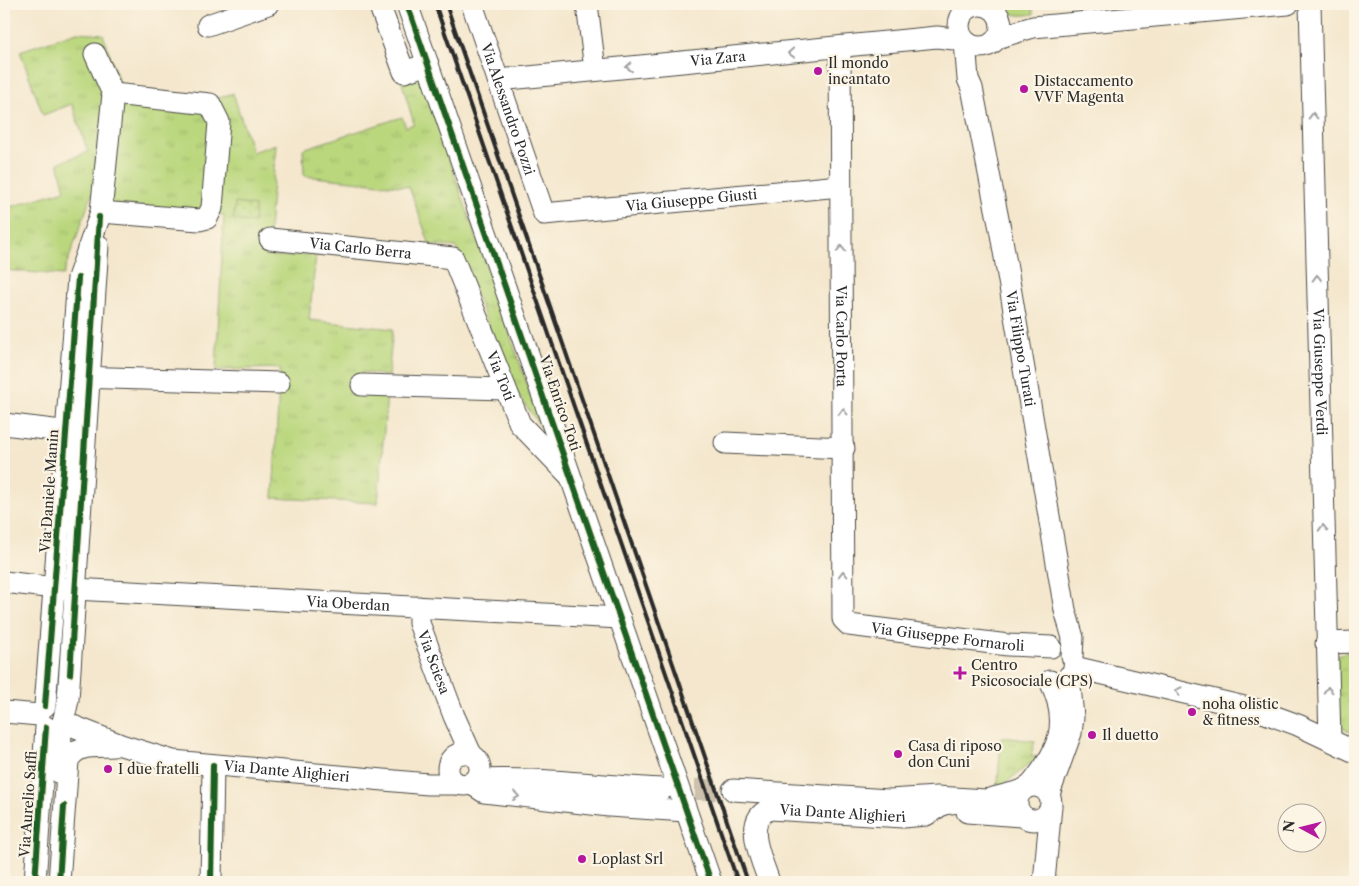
<svg xmlns="http://www.w3.org/2000/svg" width="1359" height="886" font-family="'Libre Caslon Text',serif">
<defs>
<pattern id="grass-tufts" width="24" height="20" patternUnits="userSpaceOnUse" patternTransform="scale(1.25)"><rect width="24" height="20" fill="#bad77d"/><path d="M3 7l-1-3M5 7V3M7 7l1-3M15 17l-1-3M17 17v-4M19 17l1-3" fill="none" stroke="#a0b96c"/></pattern>
<pattern id="park-dots" width="8" height="8" patternUnits="userSpaceOnUse" patternTransform="scale(1.25)"><rect width="8" height="8" fill="#bad77d"/><path d="M2 2h.1M6 6h.1" fill="none" stroke="#a0b96c" stroke-width="1.8" stroke-linecap="round"/></pattern>
</defs>
<rect width="100%" height="100%" fill="#fcf5e5"/>
<filter id="ink" filterUnits="userSpaceOnUse"><feTurbulence type="fractalNoise" baseFrequency=".02" numOctaves="2"/><feDisplacementMap in="SourceGraphic" scale="10" xChannelSelector="R" yChannelSelector="G"/><feConvolveMatrix kernelMatrix="1 2 1 2 8 2 1 2 1" color-interpolation-filters="sRGB"/></filter>
<filter id="wash" filterUnits="userSpaceOnUse"><feTurbulence type="fractalNoise" baseFrequency=".0096" numOctaves="4" result="noise"/><feDisplacementMap in="SourceGraphic" scale="20" xChannelSelector="R" yChannelSelector="G"/><feGaussianBlur stdDeviation="1.12" result="paint"/><feColorMatrix in="noise" values="0 0 0 0 0 0 0 0 0 0 0 0 0 0 0 0 0 1.4 0 .05"/><feComposite in="paint" operator="in"/></filter>
<g filter="url(#wash)">
<rect width="100%" height="100%" fill="#f4e7cd"/>
<path fill="url(#grass-tufts)" stroke="#728154" d="M1004 4H1031L1034 14C1022 16 1009 17 1004 4Z
M77 32 103 34 121 89 219 98 233 93 252 152 276 144 267 255 293 257 301 253 316 255 309 320 393 329 388 376 362 372 361 394H387L378 503 273 498 280 368 216 370 224 215 112 204 92 194 63 275 4 270V209L65 190 58 163 88 152 72 104 43 115 20 51Z
M421 77 542 428 516 392 456 247 430 245 409 187 304 176 303 149 402 117 406 127 414 124 402 83Z
M1355 650V687L1350 694 1349 702 1355 716V735L1337 725V655Z
M1001 737 1035 741 1031 756 1038 757 993 793 998 782Z"/>
<path fill="url(#park-dots)" stroke="#728154" d="M235 203 255 206 254 223 234 220Z"/>
</g>
<g filter="url(#ink)">
<g fill="none" stroke-linecap="round" stroke-linejoin="round">
<path stroke="#ccc1ad" stroke-width="21" stroke-dasharray="21 11" stroke-linecap="butt" d="M663 789 733 790"/>
<defs>
<g id="minor">
<path d="M379 4 404 72 428 64"/>
<path d="M407 4 711 882"/>
<path id="s1" d="M472 4 544 214 840 186"/>
<path d="M587 4 595 70"/>
<path id="s2" d="M1310 4 1330 739"/>
<circle cx="980" cy="26" r="21"/>
<path d="M208 25 268 4"/>
<path d="M997 38 1033 27 1288 4"/>
<path id="s3" d="M965 42 968 79 972 88 1001 234 1065 610 1073 638 1072 657"/>
<path id="s4" d="M840 48 843 619 849 625 1008 645 1051 647"/>
<path id="s5" d="M498 80 937 37 963 40"/>
<path d="M101 212 199 220 207 218 212 208 219 122 210 104 113 94"/>
<path id="s6" d="M270 239 453 258 520 424 568 474"/>
<path d="M77 377 279 383"/>
<path d="M362 385 505 389"/>
<path d="M4 424 78 433"/>
<path d="M725 443 844 448"/>
<path id="s7" d="M4 582 55 588 620 618"/>
<path id="s8" d="M419 607V623L454 716 471 754"/>
<path d="M1326 643 1355 642"/>
<path d="M1074 667 1257 710 1298 725 1355 752"/>
<path d="M45 706 78 278 101 212 113 94 95 54"/>
<path d="M4 712 39 715"/>
<path d="M64 718 68 700 98 245"/>
<path id="s9" d="M63 722 121 745 173 761 428 784H460"/>
<circle cx="464" cy="769" r="16"/>
<path d="M60 773 61 725"/>
<path d="M476 780C537 777 601 786 663 789"/>
<path d="M470 783 484 792 609 806 686 811"/>
<circle cx="1034" cy="803" r="17"/>
<path d="M1030 786C1059 751 1071 724 1050 681"/>
<path d="M733 790 889 800 937 797 986 800 1021 791"/>
<path d="M1049 794 1071 733 1073 717 1069 676"/>
<path d="M967 812 1021 816"/>
<path d="M35 882 46 727"/>
<path d="M59 882 68 761C76 743 97 747 113 746"/>
<path d="M211 882 213 765"/>
<path id="s10" d="M769 882C763 861 741 821 770 809L903 817 926 815 943 804 958 802"/>
<path d="M1044 882 1051 806"/>
</g>
</defs>
<use href="#minor" stroke="#494743" stroke-width="23"/>
<use href="#minor" stroke="#fff" stroke-width="21"/>
<path stroke="#2b2b2b" stroke-width="4" d="M435 4 738 882
M446 4 748 882"/>
<defs>
<path id="cycleway" d="M407 4 711 882
M70 674 99 217
M45 706 78 278
M35 882 46 727
M59 882 64 806
M211 882 213 765"/>
</defs>
<use href="#cycleway" stroke="#fcf5e5" stroke-width="9"/>
<use href="#cycleway" stroke="#1b5e20" stroke-width="6"/>
</g>
<defs><path id="oneway-chevron" d="M-2-3.5L2.5 0L-2 3.5" fill="none" stroke-width="1.6" stroke-linecap="round" stroke-linejoin="round" transform="scale(1.25)"/></defs>
<g stroke="#a0a0a0">
<use href="#oneway-chevron" transform="translate(791 53) rotate(175)"/>
<use href="#oneway-chevron" transform="translate(629 67) rotate(175)"/>
<use href="#oneway-chevron" transform="translate(1313 116) rotate(-91)"/>
<use href="#oneway-chevron" transform="translate(841 249) rotate(-91)"/>
<use href="#oneway-chevron" transform="translate(1317 278) rotate(-91)"/>
<use href="#oneway-chevron" transform="translate(843 412) rotate(-91)"/>
<use href="#oneway-chevron" transform="translate(1323 528) rotate(-91)"/>
<use href="#oneway-chevron" transform="translate(843 574) rotate(-90)"/>
<use href="#oneway-chevron" transform="translate(1328 690) rotate(-92)"/>
<use href="#oneway-chevron" transform="translate(1178 691) rotate(-166)"/>
<use href="#oneway-chevron" transform="translate(516 796) rotate(7)"/>
</g>
</g>
<g fill="#b5179e" stroke="#fcf5e5" stroke-width="2">
<circle cx="818" cy="71" r="5"/>
<circle cx="1024" cy="89" r="5"/>
<path d="M957.5 665.5h5v5h5v5h-5v5h-5v-5h-5v-5h5z"/>
<circle cx="1192" cy="712" r="5"/>
<circle cx="1092" cy="735" r="5"/>
<circle cx="898" cy="754" r="5"/>
<circle cx="108" cy="769" r="5"/>
<circle cx="582" cy="859" r="5"/>
</g>
<g text-anchor="middle" stroke-width="4.5" stroke-linejoin="round" paint-order="stroke">
<g font-size="14" fill="#2b2b2b" stroke="#fcf5e5">
<text dy="5" stroke="none"><textPath href="#s5" startOffset="221">Via Zara</textPath></text>
<text dy="5" stroke="none"><textPath href="#s1" startOffset="111">Via Alessandro Pozzi</textPath></text>
<text dy="5" stroke="none"><textPath href="#s1" startOffset="370">Via Giuseppe Giusti</textPath></text>
<text dy="5" stroke="none"><textPath href="#s6" startOffset="91">Via Carlo Berra</textPath></text>
<text dy="5" stroke="none"><textPath href="#s4" startOffset="288">Via Carlo Porta</textPath></text>
<text dy="5" stroke="none"><textPath href="#s3" startOffset="312">Via Filippo Turati</textPath></text>
<text dy="5" stroke="none"><textPath href="#s2" startOffset="368">Via Giuseppe Verdi</textPath></text>
<text dy="5" stroke="none"><textPath href="#s6" startOffset="311">Via Toti</textPath></text>
<text transform="translate(560 403) rotate(71)" y="5">Via Enrico Toti</text>
<text transform="translate(49 491) rotate(-86)" y="5">Via Daniele Manin</text>
<text dy="5" stroke="none"><textPath href="#s7" startOffset="345">Via Oberdan</textPath></text>
<text dy="5" stroke="none"><textPath href="#s4" startOffset="679">Via Giuseppe Fornaroli</textPath></text>
<text dy="5" stroke="none"><textPath href="#s8" startOffset="58">Via Sciesa</textPath></text>
<text dy="5" stroke="none"><textPath href="#s9" startOffset="231">Via Dante Alighieri</textPath></text>
<text transform="translate(28 804) rotate(-86)" y="5">Via Aurelio Saffi</text>
<text dy="5" stroke="none"><textPath href="#s10" startOffset="154">Via Dante Alighieri</textPath></text>
</g>
<g font-size="14" fill="#2b2b2b" stroke="#fcf5e5" text-anchor="start">
<text x="828" y="68">Il mondo<tspan x="828" dy="16">incantato</tspan></text>
<text x="1034" y="86">Distaccamento<tspan x="1034" dy="16">VVF Magenta</tspan></text>
<text x="971" y="670">Centro<tspan x="971" dy="16">Psicosociale (CPS)</tspan></text>
<text x="1202" y="709">noha olistic<tspan x="1202" dy="16">&amp; fitness</tspan></text>
<text x="1102" y="740">Il duetto</text>
<text x="908" y="751">Casa di riposo<tspan x="908" dy="16">don Cuni</tspan></text>
<text x="118" y="774">I due fratelli</text>
<text x="592" y="864">Loplast Srl</text>
</g>
</g>
<rect width="1359" height="886" fill="none" stroke="#fcf5e5" stroke-width="20"/>
<g transform="translate(1302 828) rotate(277)"><circle r="24" fill="#fcf5e5" stroke="#a8a49b"/>
<path d="M0-4L9 19L0 12L-9 19Z" fill="#b5179e"/>
<text y="-8" font-size="14" font-weight="bold" text-anchor="middle" fill="#2b2b2b">N</text>
</g>
</svg>
